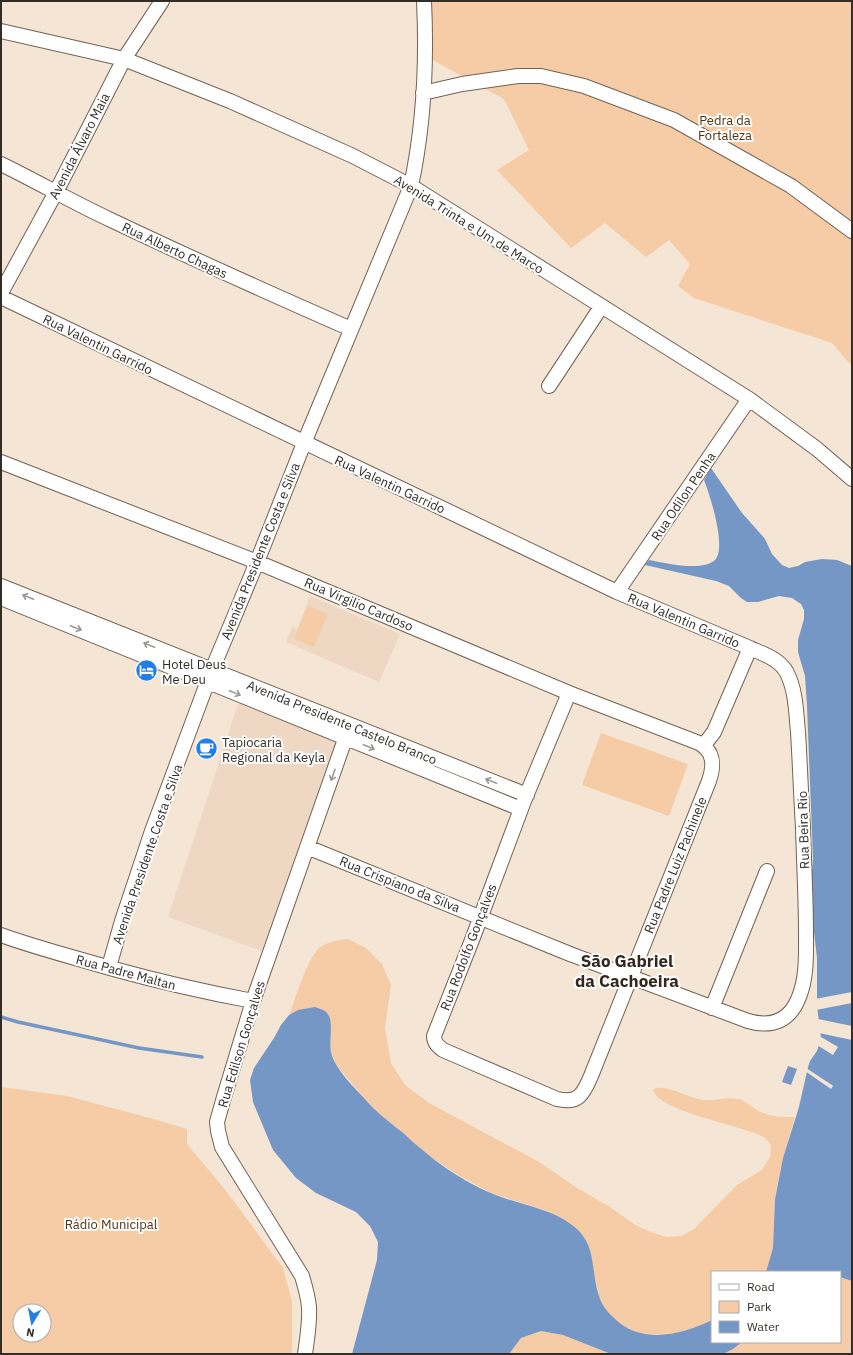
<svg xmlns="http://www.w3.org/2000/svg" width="853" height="1355" font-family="'IBM Plex Sans',sans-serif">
<rect width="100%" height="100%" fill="#f5e5d5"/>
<path fill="#eed8c3" d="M310 596 400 634 379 682 286 642 292 627 297 629Z
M239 701 338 739 264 952 168 917Z"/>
<path fill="#f5cca5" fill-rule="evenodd" d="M430 1H852V366L832 343 694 298 678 286 690 264 669 240 646 257 605 223 571 248 497 170 529 150 504 99 431 59Z
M308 606 328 614 314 647 294 639Z
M601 733 688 764 669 816 582 785Z
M348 939 366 948 382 964 391 985 385 1028 391 1063 405 1085 429 1103 541 1163 577 1188 610 1207 637 1226 651 1232 666 1237 681 1236 694 1229 737 1185 762 1170 770 1157 771 1145C769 1143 768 1140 765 1138 745 1125 660 1113 653 1090L656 1088C668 1086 686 1096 698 1099 711 1103 724 1096 738 1099 746 1100 752 1108 759 1111 771 1117 783 1117 795 1117 787 1144 779 1171 775 1199 773 1221 777 1252 766 1272H712V1320L693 1329 670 1334 644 1335 630 1330 618 1323 606 1311 599 1296 595 1280 551 1212 491 1193 458 1175 426 1154 402 1132 384 1118 365 1099 337 1066 331 1052 330 1037 331 1026 298 1010 289 1015C296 998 306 962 318 949 326 942 338 940 348 939Z
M1 1087 67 1096 150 1118 187 1129V1144L227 1192 283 1268 292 1301V1354H1ZM20 1311H44V1335H20Z
M840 1277 852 1281V1354H723L733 1349 742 1342H840Z
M541 1331 563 1335 611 1354H509L521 1338Z"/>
<path fill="#7497c6" d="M711 468 742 513 765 539 772 554 782 565 789 568 798 566 805 562 822 559 837 560 852 566V1281L840 1277V1272H766L773 1248 775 1199 783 1158 799 1107 808 1067 810 1061 817 1051 821 1038 817 1006V958L812 915 811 882 813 860 807 706 805 676 798 652V640L804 619V610L801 604 792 598 779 596 758 602H747L741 598 729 586 716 581 645 565 649 560C665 563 702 572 715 560 727 548 710 495 704 480Z
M315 1007C321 1009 326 1010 329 1016 333 1023 329 1042 331 1052 335 1069 352 1085 364 1098 376 1112 388 1121 402 1132 410 1139 417 1146 425 1152 442 1167 471 1185 491 1193 518 1205 548 1207 572 1225 598 1244 590 1270 599 1296 602 1305 607 1312 614 1318 640 1345 682 1335 712 1320V1342H742L733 1349 723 1354H611L563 1335 541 1331 521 1338 509 1354H352L377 1260 378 1242 370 1226 356 1212 316 1193 296 1178 273 1150 253 1102 250 1080 254 1068 274 1038 281 1025 289 1015 298 1010Z
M788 1066 797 1069 791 1085 782 1082Z"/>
<path fill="#f5e5d5" d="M852 992V1003L816 1010 815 999Z
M818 1019 852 1026V1040L819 1033Z
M821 1037 838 1047 833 1055 817 1045Z
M806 1068 832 1085 833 1086 831 1089 805 1071Z"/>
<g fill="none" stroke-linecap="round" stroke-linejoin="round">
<path stroke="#7497c6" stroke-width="3.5" d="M1 1017 18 1022 139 1048 202 1057"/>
<defs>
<path id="minor" d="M1 31 124 59 230 101 353 156 411 186 749 399 817 449 852 479
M423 93 462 84 518 76H541L584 86 674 120 791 186 852 231
M1 164C38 182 74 203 111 220 191 258 271 294 351 329
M1 293 56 192 124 59 162 1
M1 297 617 592 750 648C763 654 780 659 787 673 796 691 796 712 798 732 800 764 801 796 803 828 804 864 806 899 806 934 806 955 807 977 799 997 790 1021 772 1028 748 1021L570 954 307 847
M549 386 601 307
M1 462 257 562 569 693 699 743C715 752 714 766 709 781L591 1076C583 1095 578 1104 557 1099L443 1050C438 1046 434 1043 434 1036L472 940 524 801 569 693
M1 586 527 795
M617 592 749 399
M1 598 521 809
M704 745 714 732 750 648
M1 935C37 948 73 957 110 968 157 981 204 992 253 1001
M109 967 122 921 152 831 212 670 257 562 304 443 411 186C424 125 427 63 424 1
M712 1008 767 871
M305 1354C307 1339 310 1323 309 1307 308 1296 305 1286 302 1276L222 1147 218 1131 217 1122 224 1097 253 1001 350 725"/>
</defs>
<use href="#minor" stroke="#716255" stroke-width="16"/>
<use href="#minor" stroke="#fff" stroke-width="14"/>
</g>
<defs><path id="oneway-shaft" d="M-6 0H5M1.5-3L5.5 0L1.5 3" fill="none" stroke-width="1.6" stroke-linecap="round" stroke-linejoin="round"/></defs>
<g stroke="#999693">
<use href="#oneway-shaft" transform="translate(28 597) rotate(-158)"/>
<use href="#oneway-shaft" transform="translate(76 628) rotate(22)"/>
<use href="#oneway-shaft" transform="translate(149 645) rotate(-158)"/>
<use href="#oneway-shaft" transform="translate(235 693) rotate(22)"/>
<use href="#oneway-shaft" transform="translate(369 747) rotate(22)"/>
<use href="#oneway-shaft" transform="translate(333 775) rotate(109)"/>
<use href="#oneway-shaft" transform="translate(491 781) rotate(-158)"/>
</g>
<defs>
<symbol id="hotel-disc" viewBox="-11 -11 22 22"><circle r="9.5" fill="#247ee8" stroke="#fff"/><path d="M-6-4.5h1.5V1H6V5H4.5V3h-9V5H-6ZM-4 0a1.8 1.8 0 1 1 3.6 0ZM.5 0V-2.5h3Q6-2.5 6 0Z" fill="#fff"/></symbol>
<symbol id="cafe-disc" viewBox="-11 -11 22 22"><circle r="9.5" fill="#247ee8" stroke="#fff"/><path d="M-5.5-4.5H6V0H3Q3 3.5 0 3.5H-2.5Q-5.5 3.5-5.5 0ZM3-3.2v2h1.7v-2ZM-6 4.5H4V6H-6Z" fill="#fff"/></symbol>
</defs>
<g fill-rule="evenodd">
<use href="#hotel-disc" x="134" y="658" width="25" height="25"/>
<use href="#cafe-disc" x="194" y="736" width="25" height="25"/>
</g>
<g text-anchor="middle" stroke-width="4" stroke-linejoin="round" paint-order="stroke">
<g font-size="13" fill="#523310" stroke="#fff">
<text x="725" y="125">Pedra da<tspan x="725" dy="15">Fortaleza</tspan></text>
<text x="111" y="1229">Rádio Municipal</text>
</g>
<g font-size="13" fill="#332d27" stroke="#fff">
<text transform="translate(79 146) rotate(-63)" y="5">Avenida Álvaro Maia</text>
<text transform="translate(469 224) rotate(32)" y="5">Avenida Trinta e Um de Marco</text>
<text transform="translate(175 250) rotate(25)" y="5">Rua Alberto Chagas</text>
<text transform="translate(98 344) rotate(26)" y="5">Rua Valentin Garrido</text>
<text transform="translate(390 484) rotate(25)" y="5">Rua Valentin Garrido</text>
<text transform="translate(683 496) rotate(-56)" y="5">Rua Odilon Penha</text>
<text transform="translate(260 551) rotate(-68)" y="5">Avenida Presidente Costa e Silva</text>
<text transform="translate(359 604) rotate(23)" y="5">Rua Virgilio Cardoso</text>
<text transform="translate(684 620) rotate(23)" y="5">Rua Valentin Garrido</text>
<text transform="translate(342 722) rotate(22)" y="5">Avenida Presidente Castelo Branco</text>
<text transform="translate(803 830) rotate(-92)" y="5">Rua Beira Rio</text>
<text transform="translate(147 854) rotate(-71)" y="5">Avenida Presidente Costa e Silva</text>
<text transform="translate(675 865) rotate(-68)" y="5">Rua Padre Luiz Pachinele</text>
<text transform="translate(400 884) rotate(22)" y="5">Rua Crispiano da Silva</text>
<text transform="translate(468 947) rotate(-69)" y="5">Rua Rodolfo Gonçalves</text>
<text transform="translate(126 972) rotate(15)" y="5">Rua Padre Maltan</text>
<text transform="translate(241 1044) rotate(-73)" y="5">Rua Edilson Gonçalves</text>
</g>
<g font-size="13" fill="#332d27" stroke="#fff" text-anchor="start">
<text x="162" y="669">Hotel Deus<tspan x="162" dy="15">Me Deu</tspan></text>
<text x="222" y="747">Tapiocaria<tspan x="222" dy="15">Regional da Keyla</tspan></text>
</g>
<g font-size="17" font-weight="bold" fill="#34281c" stroke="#fff">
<text x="627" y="967">São Gabriel<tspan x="627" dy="20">da Cachoeira</tspan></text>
</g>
</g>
<rect width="853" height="1355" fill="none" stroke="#332d27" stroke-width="4"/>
<rect x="711" y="1271" width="130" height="72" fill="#ffffff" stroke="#adaba9"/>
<rect x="719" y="1284" width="20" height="6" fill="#ffffff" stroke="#adaba9"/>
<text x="747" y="1291" font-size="12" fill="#332d27">Road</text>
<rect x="719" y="1301" width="20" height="12" fill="#f5cca5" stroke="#adaba9"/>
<text x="747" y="1311" font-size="12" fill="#332d27">Park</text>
<rect x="719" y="1321" width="20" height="12" fill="#7497c6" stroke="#adaba9"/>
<text x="747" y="1331" font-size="12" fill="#332d27">Water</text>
<g transform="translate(32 1323) rotate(190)"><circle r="19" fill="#ffffff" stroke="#adaba9"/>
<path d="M0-3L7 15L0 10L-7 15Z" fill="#247ee8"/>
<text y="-6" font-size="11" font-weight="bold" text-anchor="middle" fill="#332d27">N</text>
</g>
</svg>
